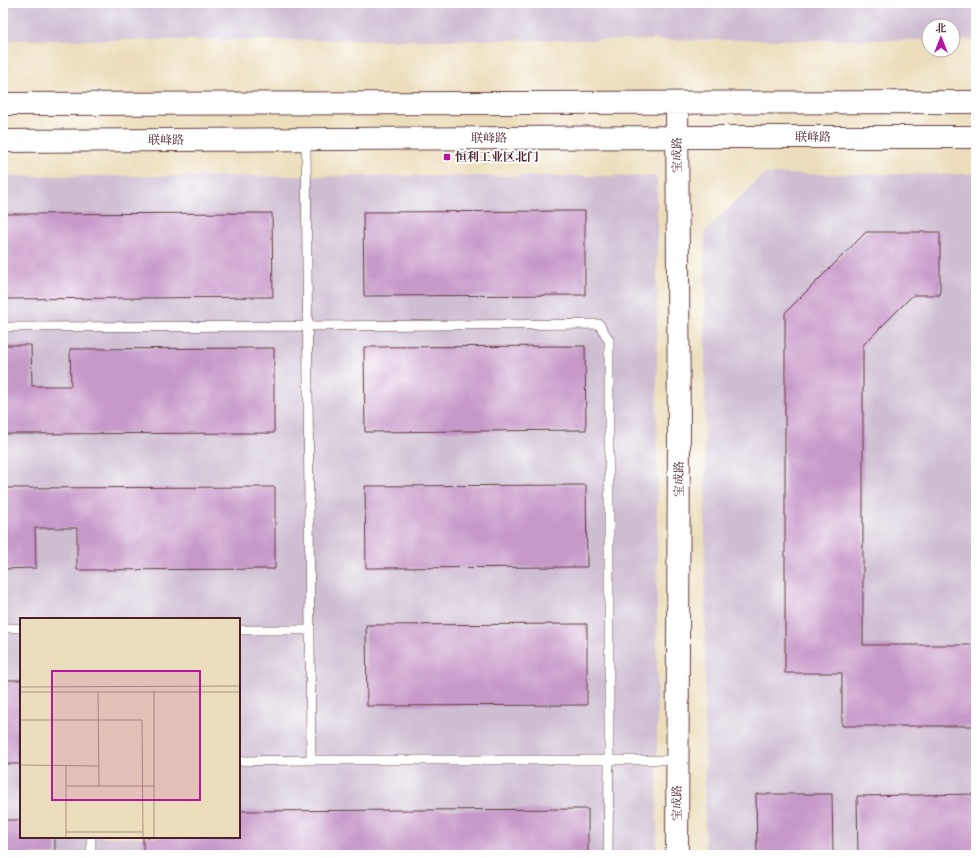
<svg xmlns="http://www.w3.org/2000/svg" width="979" height="858" font-family="'IM FELL French Canon','Noto Serif SC',serif">
<rect width="100%" height="100%" fill="#fff"/>
<filter id="ink" filterUnits="userSpaceOnUse"><feTurbulence type="fractalNoise" baseFrequency=".025" numOctaves="2"/><feDisplacementMap in="SourceGraphic" scale="8" xChannelSelector="R" yChannelSelector="G"/><feConvolveMatrix kernelMatrix="1 2 1 2 8 2 1 2 1" color-interpolation-filters="sRGB"/></filter>
<filter id="wash" filterUnits="userSpaceOnUse"><feTurbulence type="fractalNoise" baseFrequency=".012" numOctaves="4" result="noise"/><feDisplacementMap in="SourceGraphic" scale="16" xChannelSelector="R" yChannelSelector="G"/><feGaussianBlur stdDeviation="0.9" result="paint"/><feColorMatrix in="noise" values="0 0 0 0 0 0 0 0 0 0 0 0 0 0 0 0 0 1.4 0 .05"/><feComposite in="paint" operator="in"/></filter>
<g filter="url(#wash)">
<rect width="100%" height="100%" fill="#ecdebc"/>
<path fill="#cebed1" fill-rule="evenodd" d="M3 3H976V40H953V26H929V40H3Z
M764 174H976V855H705V232Z
M3 176H657V855H3ZM21 619H239V837H21Z"/>
<g id="blocks">
<path fill="#c799c9" d="M585 211V295L364 296 363 212Z
M272 213 273 297 3 299V214Z
M866 232H940V295H913L863 345V645H976V726H842V673H785V313Z
M3 345H31L32 386H71L70 349 274 348V433L3 434Z
M585 346 586 430 365 432 364 347Z
M586 485 587 567 366 568 365 486Z
M275 487V569L77 570V528H35L36 568 3 569V488Z
M587 624V705L367 706 366 625Z
M3 680H21V764H3Z
M756 794H832L833 855H757Z
M976 794V855H858L857 796Z
M588 809V855H143V837H239V811Z
M3 820H21V837H55V855H3Z"/>
</g>
</g>
<g filter="url(#ink)">
<use href="#blocks" fill-opacity="0" stroke="#623c41" stroke-width="1"/>
<g fill="none" stroke-linecap="round" stroke-linejoin="round">
<defs>
<path id="service" d="M306 139 311 760
M3 327 308 326 599 324 609 340V760L608 855
M3 628H21
M239 630H310
M239 761 311 760H677
M91 837V855"/>
<path id="tertiary" d="M677 103 679 435 677 855
M3 104 976 102
M3 141 677 137H976"/>
</defs>
<use href="#service" stroke="#623c41" stroke-width="10"/>
<use href="#tertiary" stroke="#623c41" stroke-width="24"/>
<use href="#service" stroke="#fff" stroke-width="9"/>
<use href="#tertiary" stroke="#fff" stroke-width="22"/>
</g>
</g>
<rect fill="#b5179e" stroke="#fff" stroke-width="1.5" x="443" y="153" width="8" height="8" rx="2"/>
<g text-anchor="middle" stroke-width="4" stroke-linejoin="round" paint-order="stroke">
<g font-size="12" fill="#4a1f2b" stroke="#fff">
<text x="813" y="141">联峰路</text>
<text x="489" y="142">联峰路</text>
<text x="166" y="144">联峰路</text>
<text transform="translate(677 155) rotate(-90)" y="4">宝成路</text>
<text transform="translate(679 479) rotate(-90)" y="4">宝成路</text>
<text transform="translate(677 803) rotate(-90)" y="4">宝成路</text>
</g>
<g font-size="12" font-weight="bold" fill="#4a1f2b" stroke="#fff" text-anchor="start">
<text x="455" y="161">恒利工业区北门</text>
</g>
</g>
<g transform="translate(20 618)">
<rect width="220" height="220" fill="#ecdebc"/>
<path fill="none" stroke="#ab9282" stroke-width="1" d="M0 69 220 68M0 74H220M78 74 79 168M0 102H122L123 219M0 147 79 148M46 148V219M46 168H134M46 214H123M134 219V73"/>
<path fill="#b5179e" fill-opacity="0.15" stroke="#b5179e" stroke-width="2" d="M32 53H180V182H32Z"/>
<rect width="220" height="220" fill="none" stroke="#4a1f2b" stroke-width="2"/>
</g>
<rect width="979" height="858" fill="none" stroke="#fff" stroke-width="16"/>
<g transform="translate(941 38)"><circle r="19" fill="#ffffff" stroke="#b7a5aa"/>
<path d="M0-3L7 15L0 10L-7 15Z" fill="#b5179e"/>
<text y="-6" font-size="11" font-weight="bold" text-anchor="middle" fill="#4a1f2b">北</text>
</g>
</svg>
